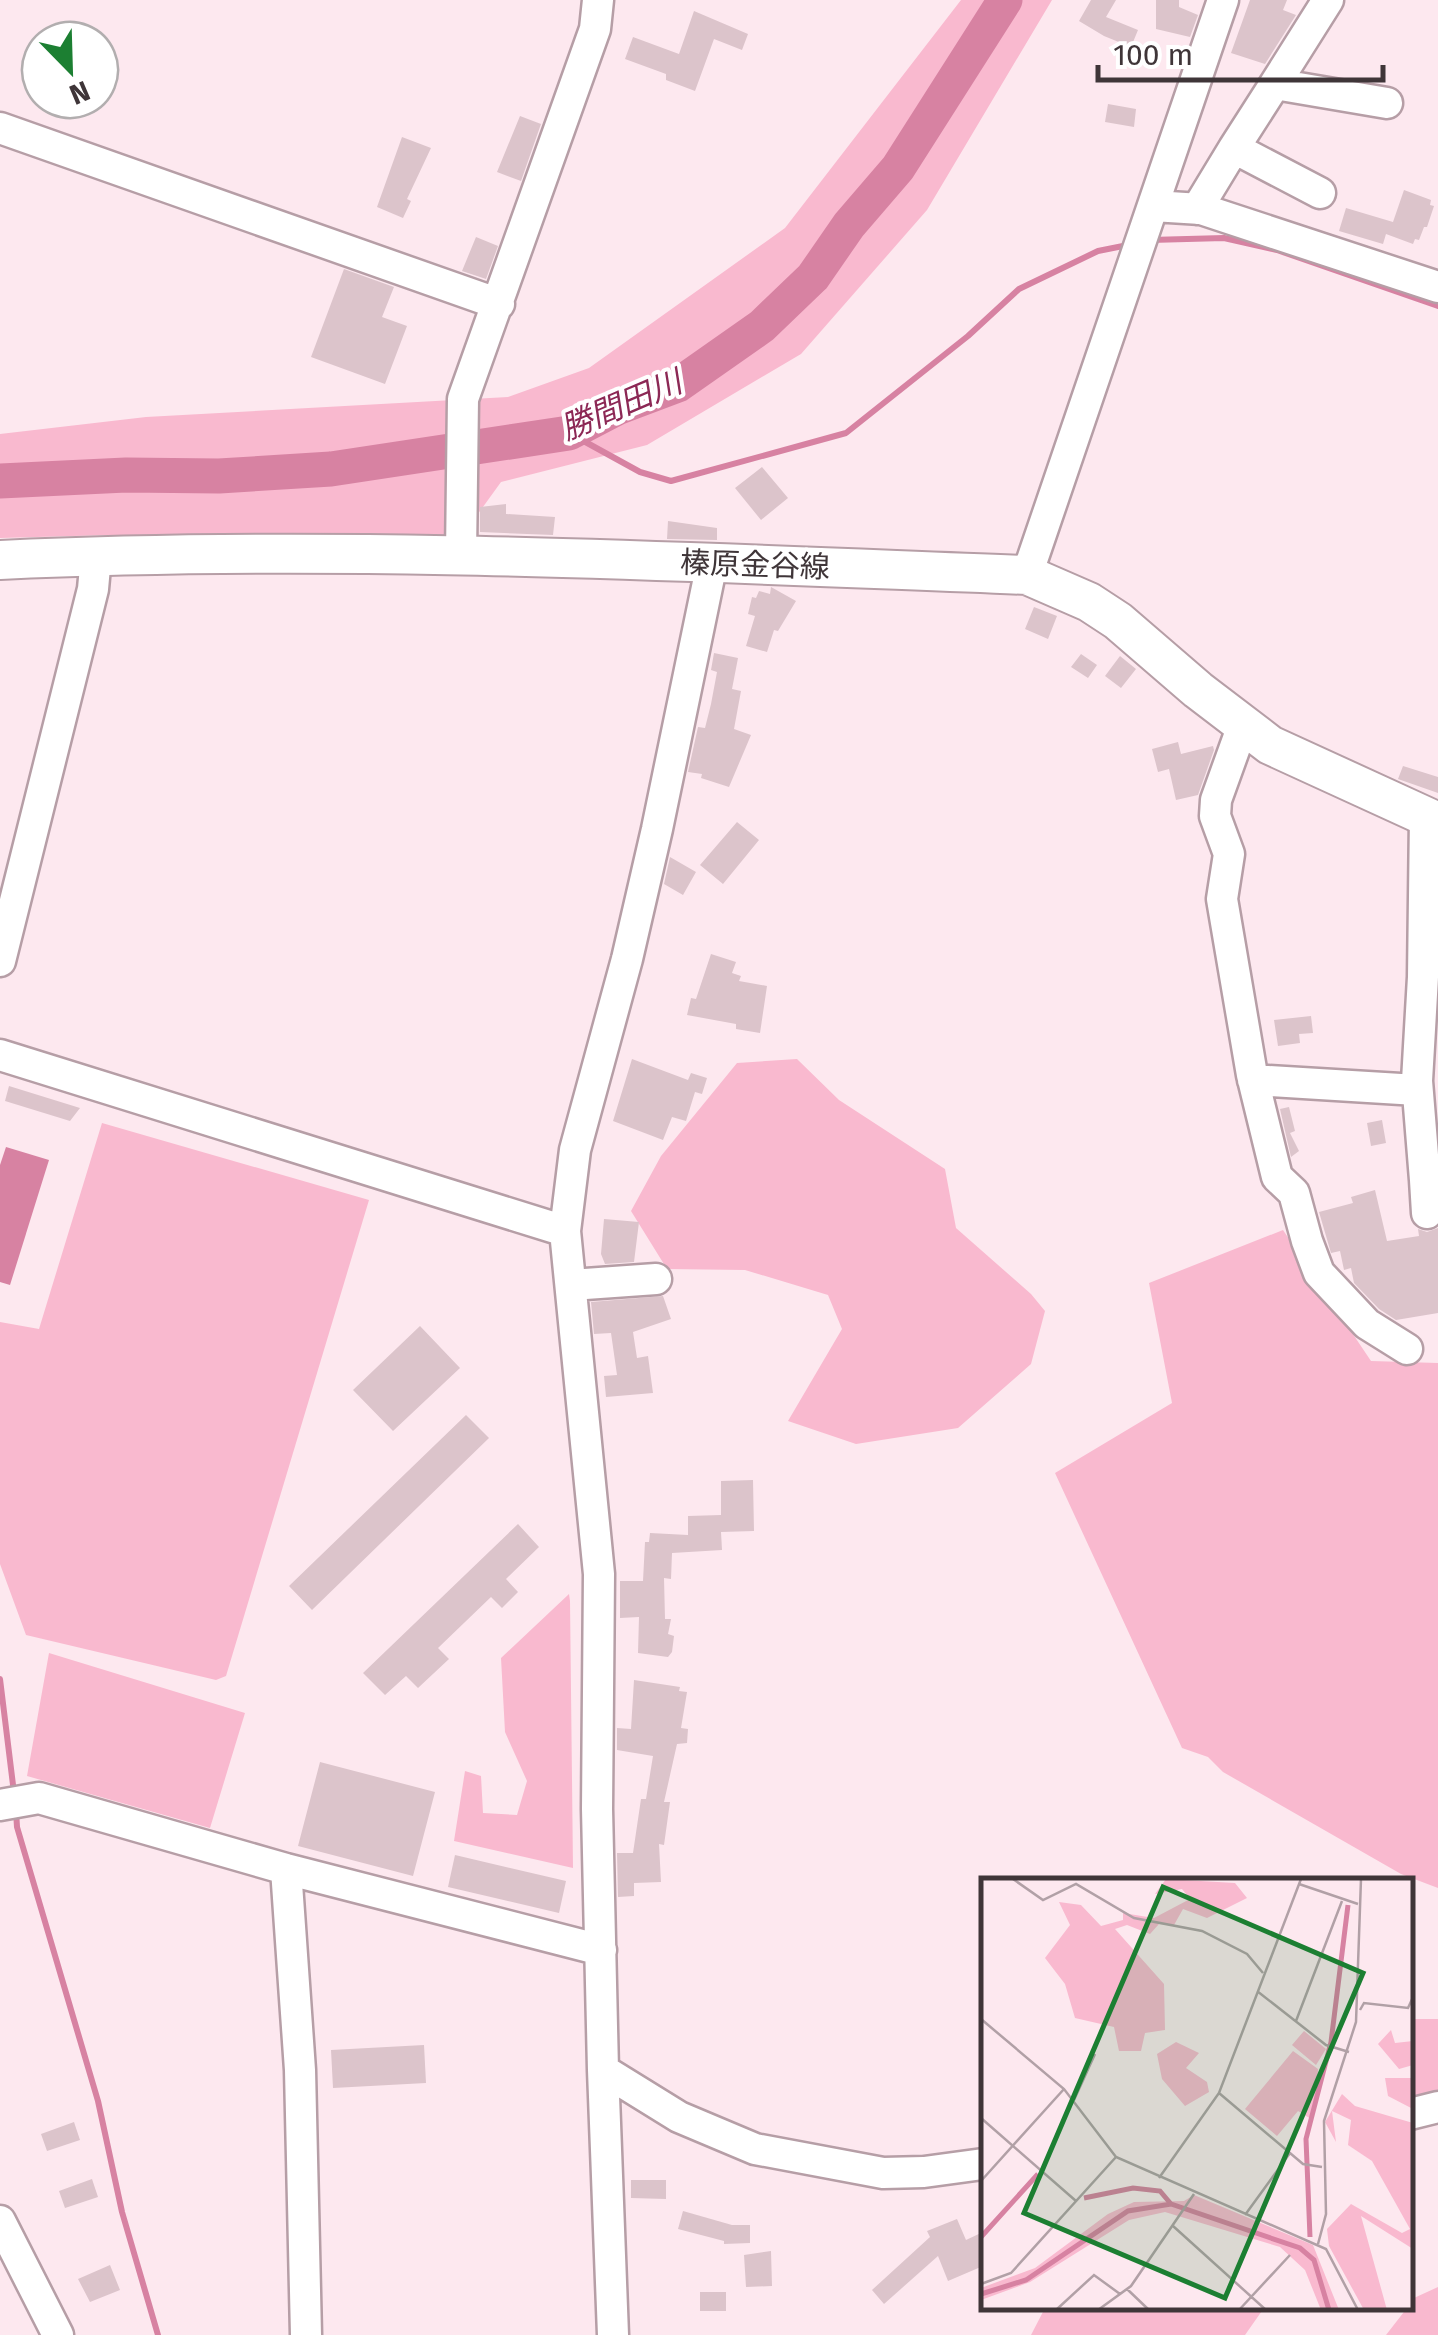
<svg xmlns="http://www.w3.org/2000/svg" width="1438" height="2335" font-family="'Fira Sans','Noto Sans JP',sans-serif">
<rect width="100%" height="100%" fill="#fde8ef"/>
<path fill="#f9b9cf" d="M961 0H1052L927 210 801 354 647 445 501 482 454 547 110 535 0 538V434L146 417 508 397 589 368 785 228Z
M797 1059 839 1100 945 1169 956 1228 1031 1294 1045 1311 1031 1364 958 1428 856 1444 788 1421 842 1329 828 1295 745 1270 667 1269 631 1211 661 1156 737 1063Z
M102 1123 369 1200 226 1676 216 1680 26 1635 0 1564V1322L39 1329Z
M1283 1230 1371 1361 1438 1363V1888L1401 1874 1223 1772 1208 1757 1182 1748 1055 1473 1172 1403 1149 1283Z
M569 1594 570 1601 573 1868 454 1841 465 1771 481 1776 483 1813 517 1815 527 1781 505 1732 501 1658Z
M49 1653 245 1713 210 1828 27 1776Z
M1411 2019H1438V2121L1415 2127 1411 2132Z
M1438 2287V2335H1386L1407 2308H1410L1414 2298Z
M1045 2308H1264L1245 2335H1031Z"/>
<path fill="#d782a2" d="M6 1147 49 1160 10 1285 0 1282V1165Z"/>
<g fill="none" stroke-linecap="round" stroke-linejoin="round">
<path stroke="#d782a2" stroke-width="6" d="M1150 240 1224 238 1277 250 1438 306
M569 433 640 472 671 481 846 433 968 336 1019 289 1098 251 1123 246
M0 1679 14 1793
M16 1811 17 1827 98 2101 122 2212 158 2335"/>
<path stroke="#d782a2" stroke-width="35" d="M0 481 126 475 219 476 331 469 569 433 617 408 678 385 762 326 813 277 849 225 898 168 1005 0"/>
</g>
<path fill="#dcc4cb" d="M1091 0H1116L1106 17 1138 30 1131 47 1104 36 1079 21Z
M1156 0H1179V7L1198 15 1190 37 1156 29Z
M1250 0H1287L1283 10 1296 15 1265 64 1231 53Z
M694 11 748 34 742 50 714 39 695 91 666 80V74L625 59 633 37 679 54Z
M1108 104 1136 109 1134 127 1105 122Z
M520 116 541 124 521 181 497 172Z
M402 137 431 148 407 199 411 201 403 218 377 207Z
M1404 190 1431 200 1430 205 1434 206 1427 227H1424L1419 240 1415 239 1413 244 1386 234 1383 244 1339 231 1346 208 1393 222Z
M476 237 498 246 486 279 462 271Z
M344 269 394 287 382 317 407 326 385 384 311 357Z
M762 467 788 498 761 520 735 488Z
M506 504V514L555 517 553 535 480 532V507Z
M668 521 717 528V540L667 539Z
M771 587 796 601 778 631 774 630 767 652 746 646 755 616 748 614 752 597 756 598 759 591 770 594Z
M1034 607 1057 616 1048 639 1025 629Z
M714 653 738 658 732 689 741 691 734 729 751 735 729 787 701 778 702 774 688 772 698 727 705 728 711 704 717 672 711 670Z
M1081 654 1097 665 1088 678 1071 667Z
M1120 656 1136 669 1121 688 1105 676Z
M1178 742 1181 754 1213 746 1214 750 1198 795 1176 800 1169 769 1158 772 1152 749Z
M1403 766 1438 777V793L1398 779Z
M737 822 759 840 723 884 700 865Z
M670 857 696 872 683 895 664 884Z
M711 954 736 962 732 973 741 976 739 981 767 986 760 1033 736 1029V1024L687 1015 691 998 696 999Z
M1311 1016 1313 1033 1299 1034 1300 1043 1278 1046 1274 1020Z
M632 1059 688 1080 691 1073 707 1078 702 1094 695 1092 686 1121 672 1117 663 1140 613 1121Z
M9 1086 80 1108 70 1121 5 1101Z
M1289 1107 1295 1131 1290 1133 1299 1151 1291 1157 1280 1109Z
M1382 1120 1386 1143 1371 1146 1367 1123Z
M1375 1190 1387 1241 1419 1236 1418 1229 1427 1232 1438 1228V1313L1396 1320 1379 1309 1354 1283 1351 1268 1344 1270 1340 1251 1331 1253 1319 1212 1353 1203 1351 1197Z
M604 1219 639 1222 634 1262 605 1264 601 1254Z
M663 1296 671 1319 633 1332 637 1358 648 1356 653 1393 606 1397 604 1376 617 1375 611 1333 594 1334 591 1302Z
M420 1326 460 1368 393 1431 353 1390Z
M466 1415 489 1438 312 1610 289 1586Z
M753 1480 754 1531 721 1532 722 1550 672 1553 671 1579 664 1578 665 1619H671L668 1634 674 1636 672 1652 668 1657 638 1653 639 1617 620 1618V1581H643L645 1542H649L650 1533 688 1535V1516L721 1515V1481Z
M518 1524 539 1547 506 1579 518 1592 502 1608 491 1597 438 1648 449 1659 418 1688 406 1676 385 1695 363 1673Z
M634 1680 680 1687 679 1691 687 1692 681 1728 688 1729 687 1743 677 1744 664 1802H670L664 1845 659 1844 661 1882 634 1883V1896L618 1897 617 1853H633L641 1799H646L653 1756 617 1750V1728L631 1729Z
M320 1762 435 1792 413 1876 298 1846Z
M455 1855 566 1881 559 1913 448 1887Z
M424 2045 426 2083 333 2088 331 2050Z
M74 2122 80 2140 47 2151 41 2134Z
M92 2179 98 2197 65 2208 59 2191Z
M631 2180H666V2199L631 2198Z
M683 2211 732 2225H750V2243L724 2244V2241L678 2229Z
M957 2219 966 2240 983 2232V2266L948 2281 938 2256 884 2304 872 2290 930 2237 927 2231Z
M771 2251 772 2286 746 2287 744 2255Z
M110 2265 120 2290 90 2302 78 2279Z
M700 2292H726V2311H700Z"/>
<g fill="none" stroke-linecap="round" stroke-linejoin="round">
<defs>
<path id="minor" d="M1275 84 1328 0
M0 128 499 304
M1234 148 1275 84 1387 103
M1153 206 1201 209 1438 287
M1197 209 1234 148 1320 193
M461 555 463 399 595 29 598 0
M1027 575 1223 0
M1243 725 1216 800 1215 816 1229 854 1222 899 1252 1075 1277 1177 1294 1193 1307 1241 1319 1273 1367 1324 1407 1349
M1425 816 1423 977 1417 1081 1425 1180 1438 1176
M0 961 93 589 96 556
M0 1055 565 1231
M1253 1080 1417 1090
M1425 1180 1427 1213
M571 1285 656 1279
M0 1805 39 1798 286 1869 601 1950
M286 1869 300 2070 306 2335
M603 2070 679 2117 755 2149 883 2173 924 2172 983 2164
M1410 2114 1438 2107
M0 2221 58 2335
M613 2335 603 2070 597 1809 599 1574 565 1231 575 1150 627 959 657 829 712 563"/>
<path id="major" d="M0 560C342 544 685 562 1027 575L1089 602 1118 621 1198 690 1270 745 1438 822"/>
</defs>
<use href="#minor" stroke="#b69ea6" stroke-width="35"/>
<use href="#major" stroke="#b69ea6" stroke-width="42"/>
<use href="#minor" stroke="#fff" stroke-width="30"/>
<use href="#major" stroke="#fff" stroke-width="38"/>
</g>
<g text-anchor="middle" stroke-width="8" stroke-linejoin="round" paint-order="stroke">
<g font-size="30" fill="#3f3538" stroke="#fff">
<text transform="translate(755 565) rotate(2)" y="10">榛原金谷線</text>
</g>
<g font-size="32" font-style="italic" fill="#8c2855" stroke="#fff">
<text transform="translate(621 405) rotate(-23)" y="11">勝間田川</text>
</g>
</g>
<g transform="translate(981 1878)">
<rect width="432" height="432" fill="#fde8ef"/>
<path d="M185 1 254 5 266 20 226 40 202 31 193 47 178 46 169 56 146 47 134 51 183 106 184 152 164 155 160 173H138L133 149 94 140 84 106 64 80 89 47 78 24 100 27 120 48 142 42V35L173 40 209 21 201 11 174 16ZM410 152 414 165 432 163V187L418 191 397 166ZM323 153 345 171 335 187 311 167ZM195 164 218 175 205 190 226 204 228 214 204 228 181 201 176 176ZM312 173 337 191 336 212 330 241 317 233 296 258 264 231ZM404 200H432V231L407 218ZM361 216 374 228 432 245V371L380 338 406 432H383L348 368 346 351 370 326 421 355 429 351 391 283 367 267 370 242 351 233 355 264 344 244ZM213 317 332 367 358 432H340L324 392 299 369 184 334 148 342 49 404 0 422V410L54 390 127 336 153 324 203 323Z" fill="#f9b9cf"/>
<path fill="none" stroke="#d782a2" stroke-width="5" d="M103 320 152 310 179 313 190 326M0 359 57 296M329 359 325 261 350 164 367 27M0 416 45 402 147 333 190 326 319 370 333 382 348 432"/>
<path fill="none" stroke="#b1a0a6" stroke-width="2.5" d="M32 1 62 22 95 6 153 40 221 53 266 76 282 95M318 6 377 26M276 113 345 167 368 174M379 132 383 125 427 130 433 117M0 141 83 211 135 279 345 371 377 432M315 143 361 23M238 215 322 286 341 289M93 222 114 176M0 240 95 323M178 300 238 215 320 1M0 303 83 211M264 337 309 275M192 348 285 432M337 366 345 336 343 243 375 144 380 1M0 406 30 395 135 279M146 411 168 432M75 432 113 397 139 416M117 432 150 408 213 316M258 432 309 377"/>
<path fill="#1c7f32" fill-opacity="0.15" stroke="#1c7f32" stroke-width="5" d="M182 9 382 95 244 420 43 335Z"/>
<rect width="432" height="432" fill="none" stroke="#3f3538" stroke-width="5"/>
</g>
<g transform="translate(70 70) rotate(157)"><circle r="48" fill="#ffffff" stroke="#b2aeaf" stroke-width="2.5"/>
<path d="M0-8L18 38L0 25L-18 38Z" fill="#1c7f32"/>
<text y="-15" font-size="28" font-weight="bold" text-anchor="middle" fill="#3f3538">N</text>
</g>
<path d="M1098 65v15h285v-15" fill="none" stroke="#3f3538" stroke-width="5"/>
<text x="1113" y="65" font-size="30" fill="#3f3538" stroke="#ffffff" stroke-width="8" paint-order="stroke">100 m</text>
</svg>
